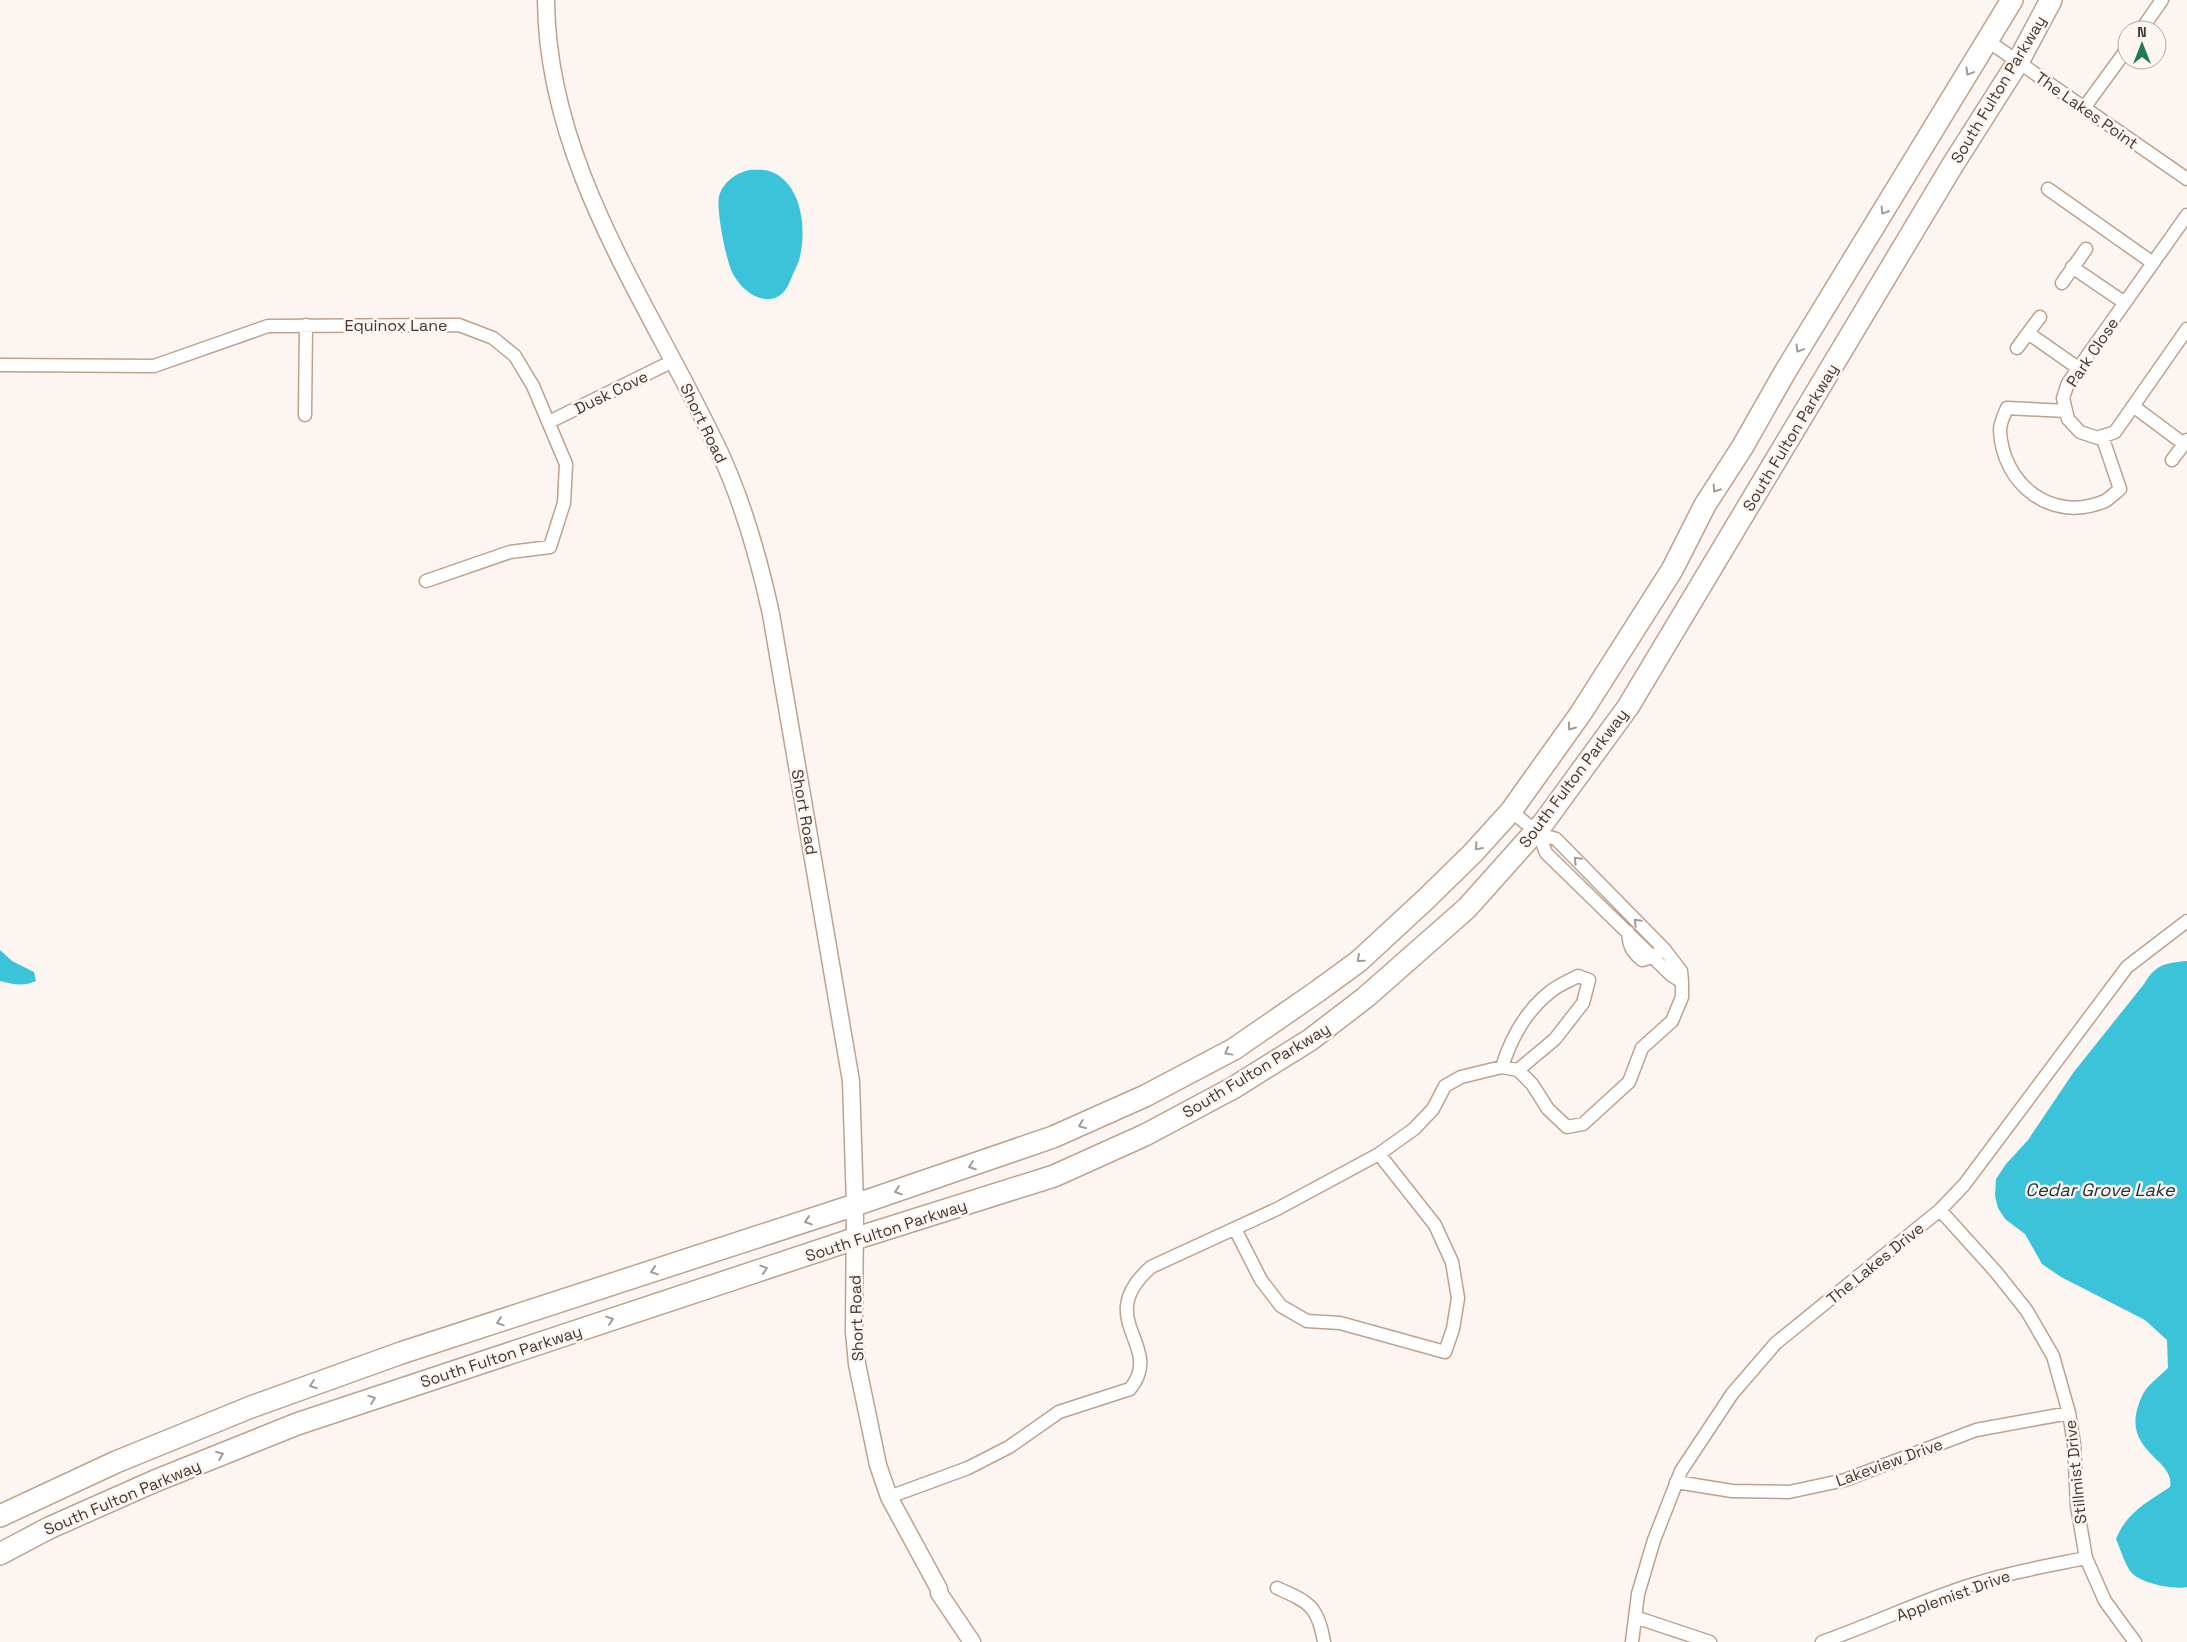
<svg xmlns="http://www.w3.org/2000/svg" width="2187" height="1642" font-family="'Space Grotesk',sans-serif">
<rect width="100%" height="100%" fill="#fcf5f1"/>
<path fill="#3ac3d9" d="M749 170C756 170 765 169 772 172 803 185 807 232 799 260 798 264 795 269 793 274 788 286 784 298 769 299 754 300 740 287 733 274 726 261 716 210 719 196 723 182 736 173 749 170Z
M0 950 12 961 34 972 36 981C23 987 13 984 0 981Z
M2187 961V1587C2174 1590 2139 1583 2131 1572 2124 1563 2121 1550 2116 1539 2127 1512 2146 1503 2170 1487 2176 1457 2116 1452 2142 1396 2146 1386 2160 1376 2168 1368L2167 1340 2145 1320 2061 1277 2042 1264 2025 1234 2005 1219 1998 1208 1995 1196 1996 1179 2006 1164 2028 1140 2073 1073 2144 984C2156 964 2165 963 2187 961Z"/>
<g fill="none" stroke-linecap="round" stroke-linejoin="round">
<defs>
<path id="minor" d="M2141 30 2162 0
M1988 41 2187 179
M2084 108 2127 49
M2048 189 2153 263
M2187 215 2068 383 2063 398 2068 419 2080 432 2098 438 2115 432 2187 329
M2072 267 2125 303
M2062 283 2086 249
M2028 333 2078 368
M2017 348 2040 317
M0 365 154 366 268 326 459 325 493 338 515 356 533 386 566 464 564 503 550 547 510 552 426 581
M2133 406 2184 444
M2066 411 2007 408C2004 415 2000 423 2000 430 2002 484 2052 524 2105 501 2110 498 2115 493 2120 489L2102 436
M305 415 306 325
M549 422 673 361
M2172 460 2187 440
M1539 834 1546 853 1671 975 1682 982
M1628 932C1629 945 1631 951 1642 960L1653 957 1658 953
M1502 1067C1511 1038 1526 1011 1550 992 1558 985 1569 981 1578 976L1589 980 1583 1003 1555 1039 1518 1070
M1940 1210 1996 1272 2027 1311 2053 1356 2069 1413 2074 1444 2077 1506 2086 1558 2105 1601 2135 1642
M1235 1229 1261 1280 1281 1306 1307 1321 1340 1323 1445 1352 1453 1329 1458 1298 1452 1262 1435 1225 1379 1154
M1676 1482 1732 1491 1789 1492 1845 1480 1976 1430 2069 1413
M889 1497 968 1468 1009 1447 1059 1412 1130 1389C1166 1345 1091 1320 1151 1267L1277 1209 1379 1154 1414 1129 1433 1109 1445 1086 1461 1077 1502 1067 1518 1070 1532 1084 1548 1109 1567 1127 1583 1124 1629 1082 1642 1048 1672 1021 1682 997V982L1681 971 1664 949 1556 839 1539 834 1511 811
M1277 1588C1309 1602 1318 1606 1324 1642
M1635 1617 1710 1642
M1632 1642 1638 1594 1654 1540 1681 1471 1732 1394 1776 1343 1940 1210 1964 1185 2127 967 2187 921
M1822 1642C1871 1625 1918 1602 1968 1586 2006 1573 2047 1566 2086 1558"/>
<path id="tertiary" d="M546 0C547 167 652 307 720 453 744 505 759 559 771 614L851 1081 855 1205 854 1332 857 1364 878 1465 889 1497 939 1589V1593L972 1642"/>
<path id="trunk" d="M0 1516 116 1462 251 1407 401 1353 855 1205 1053 1137 1145 1096 1234 1049 1318 991 1359 961 1426 899 1473 853 1511 811 1581 713 1672 570 1705 505 1743 446 1785 372 2012 0
M0 1554 49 1528 155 1481 297 1424 854 1239 1054 1176 1145 1135 1233 1088 1310 1040 1366 997 1467 908 1544 822 1628 707 1952 166 2018 62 2051 0"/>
</defs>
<use href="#minor" stroke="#bfa28b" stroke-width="15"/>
<use href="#tertiary" stroke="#bfa28b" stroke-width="19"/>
<use href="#trunk" stroke="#bfa28b" stroke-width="24"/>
<use href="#minor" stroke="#fff" stroke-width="12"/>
<use href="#tertiary" stroke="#fff" stroke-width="16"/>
<use href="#trunk" stroke="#fff" stroke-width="21"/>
</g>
<defs><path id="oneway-chevron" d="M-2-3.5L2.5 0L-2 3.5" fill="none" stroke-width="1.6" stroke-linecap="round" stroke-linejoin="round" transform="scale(1.25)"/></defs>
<g stroke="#a19b96">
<use href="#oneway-chevron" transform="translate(1969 72) rotate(121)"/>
<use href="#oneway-chevron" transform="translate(1884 211) rotate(121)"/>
<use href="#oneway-chevron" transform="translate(1799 349) rotate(121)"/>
<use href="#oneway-chevron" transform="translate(1716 489) rotate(123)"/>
<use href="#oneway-chevron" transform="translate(1571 727) rotate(126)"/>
<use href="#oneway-chevron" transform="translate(1478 847) rotate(131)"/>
<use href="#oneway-chevron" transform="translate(1577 860) rotate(-134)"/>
<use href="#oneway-chevron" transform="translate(1637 922) rotate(-135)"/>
<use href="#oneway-chevron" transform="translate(1360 959) rotate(139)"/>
<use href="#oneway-chevron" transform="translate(1228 1052) rotate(151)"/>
<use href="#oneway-chevron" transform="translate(1082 1125) rotate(158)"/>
<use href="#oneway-chevron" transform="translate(972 1166) rotate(161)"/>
<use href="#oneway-chevron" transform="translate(898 1191) rotate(161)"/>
<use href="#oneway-chevron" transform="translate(808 1221) rotate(162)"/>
<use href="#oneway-chevron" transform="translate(764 1269) rotate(-18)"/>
<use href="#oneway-chevron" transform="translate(654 1271) rotate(162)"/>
<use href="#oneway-chevron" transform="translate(610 1320) rotate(-18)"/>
<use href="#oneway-chevron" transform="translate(500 1322) rotate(162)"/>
<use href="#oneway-chevron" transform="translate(313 1385) rotate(160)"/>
<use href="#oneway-chevron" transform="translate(372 1399) rotate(-19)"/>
<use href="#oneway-chevron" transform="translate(220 1455) rotate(-22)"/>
</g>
<g text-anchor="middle" stroke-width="5" stroke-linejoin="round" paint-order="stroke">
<g font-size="16" fill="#43372d" stroke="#fcf5f1">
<text transform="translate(1998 89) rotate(-59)" y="6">South Fulton Parkway</text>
<text transform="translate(2087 110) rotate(35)" y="6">The Lakes Point</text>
<text x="396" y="331">Equinox Lane</text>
<text transform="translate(2092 352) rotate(-56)" y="6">Park Close</text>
<text transform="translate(611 392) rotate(-26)" y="6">Dusk Cove</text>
<text transform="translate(704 423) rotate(64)" y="6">Short Road</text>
<text transform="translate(1790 437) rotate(-59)" y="6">South Fulton Parkway</text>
<text transform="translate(1573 778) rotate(-53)" y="6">South Fulton Parkway</text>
<text transform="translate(805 812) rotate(80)" y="6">Short Road</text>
<text transform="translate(1256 1070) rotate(-31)" y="6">South Fulton Parkway</text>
<text transform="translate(886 1230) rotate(-18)" y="6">South Fulton Parkway</text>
<text transform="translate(1875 1263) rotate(-39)" y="6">The Lakes Drive</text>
<text transform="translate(856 1318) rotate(-92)" y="6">Short Road</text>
<text transform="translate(501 1356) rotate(-18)" y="6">South Fulton Parkway</text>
<text transform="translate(1889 1462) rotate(-20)" y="6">Lakeview Drive</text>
<text transform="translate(2075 1472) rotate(-96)" y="6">Stillmist Drive</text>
<text transform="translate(122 1497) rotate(-23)" y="6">South Fulton Parkway</text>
<text transform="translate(1953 1595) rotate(-20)" y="6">Applemist Drive</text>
</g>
<g font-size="18" font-style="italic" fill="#20373b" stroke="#fcf5f1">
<text x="2100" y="1196">Cedar Grove Lake</text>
</g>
</g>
<g transform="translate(2142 45)"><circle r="24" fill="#fcf5f1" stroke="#b2a9a3"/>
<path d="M0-4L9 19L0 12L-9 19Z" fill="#217b50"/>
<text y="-8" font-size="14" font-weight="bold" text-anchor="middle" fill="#43372d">N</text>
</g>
</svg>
